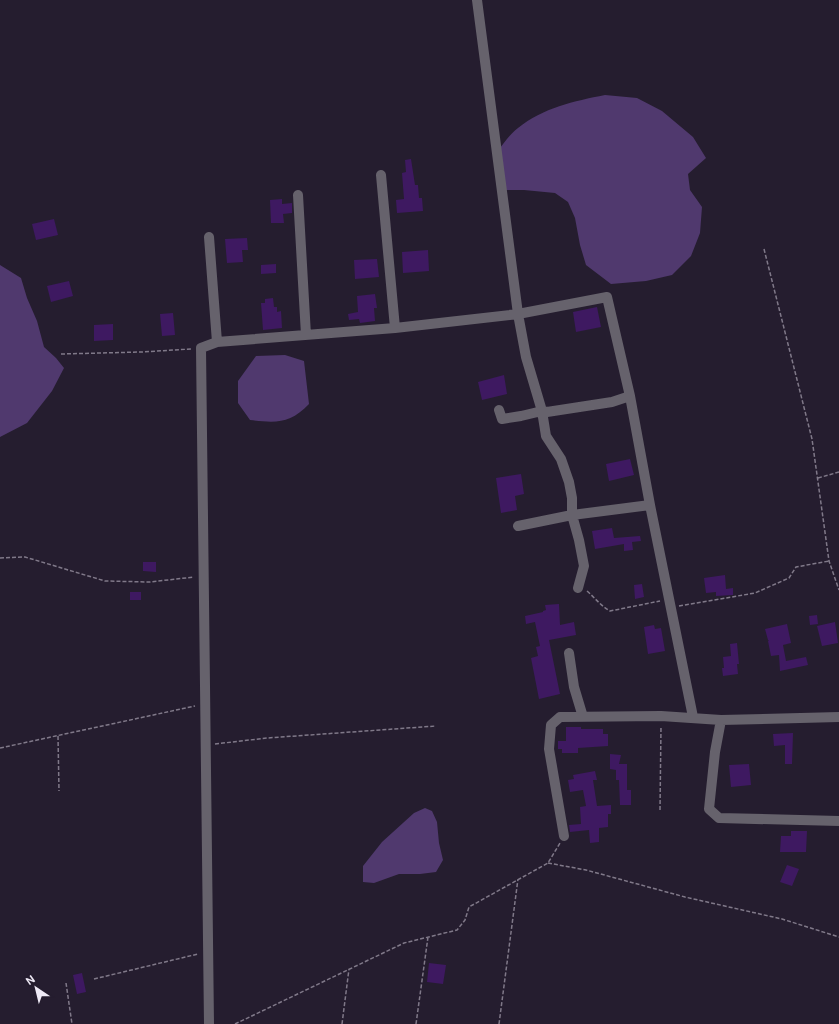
<svg xmlns="http://www.w3.org/2000/svg" width="839" height="1024" font-family="'DM Sans',sans-serif">
<rect width="100%" height="100%" fill="#251d2f"/>
<path fill="#50396e" d="M605 95 637 98 662 111 693 137 706 158 688 174 690 190 702 207 700 233 691 256 672 275 646 281 611 284 586 265 580 245 575 218 568 202 555 193 524 190H504L499 149C505 142 510 134 518 128 543 108 574 101 605 95Z
M0 265 21 278 27 298 37 321 44 347 56 358 64 368 52 391 27 423 0 437Z
M285 355 304 361 309 404C290 424 276 423 250 420L238 403V381L256 356Z
M425 808 432 811 437 822 439 843 443 860 436 872 420 874H399L374 883 363 882V866L382 842 414 813Z"/>
<path fill="#3e1961" d="M411 159 415 185H418L419 198H422L423 211 397 213 396 200 404 199 402 173 406 172 405 160Z
M282 199V204L292 203V213L283 214 284 223H271L270 200Z
M54 219 58 235 36 240 32 224Z
M247 238 248 250H242L243 262 227 263 225 239Z
M428 250 429 271 403 273 402 252Z
M377 259 379 277 355 279 354 260Z
M276 264V273L261 274V265Z
M69 281 73 296 51 302 47 286Z
M375 294 377 308H374L375 321 360 323 359 319 349 320 348 314 358 312 357 296Z
M273 298 274 307H277V312L281 311 282 328 263 330 261 303H265V299Z
M597 307 601 327 576 332 573 312Z
M173 313 175 335 162 336 160 314Z
M113 324V340L94 341V325Z
M504 375 507 394 482 400 478 382Z
M630 459 634 475 609 481 606 464Z
M521 474 524 494 515 496 517 510 501 513 496 478Z
M612 528 614 538 640 536 641 541 632 542 633 550 624 551V544L595 549 592 531Z
M143 562H156V572L143 571Z
M725 575 726 589 733 588V595L716 596V592L706 593 704 578Z
M642 584 644 597 635 599 634 585Z
M130 592H141V600H130Z
M559 604 560 625 574 622 576 635 549 640 560 694 539 699 531 658 538 656 536 647 540 646 535 622 526 624 525 616 543 612V611L546 610 545 605Z
M817 615 818 624 810 625 809 616Z
M835 622 838 643 822 646 817 626Z
M787 624 791 643 783 645 786 661 806 657 808 665 780 671 779 655 771 656 768 641 769 640H768L765 629Z
M654 625 655 629 661 628 665 651 648 654 644 627Z
M737 643 739 664H737L738 674 723 676 722 668H724L723 657 731 656 730 644Z
M566 727H581V729H603V734H608V746L578 748V753H562V749H558V741H566Z
M793 733 792 764H785V745L774 746 773 734Z
M610 754 621 755 619 764H627V790H631V805H620L619 780H616V770L610 769Z
M749 764 751 785 731 787 729 765Z
M595 771 597 780H593L597 806 611 805V814H608V827L599 828V842L590 843 589 830 570 832 569 825 581 824 580 807 586 806 583 790 570 792 568 780 574 779 573 775Z
M791 831H807L806 852H780L781 836H791Z
M787 865 799 869 792 886 780 882Z
M429 963 446 965 443 984 427 982Z
M82 973 86 992 77 994 73 975Z"/>
<g fill="none" stroke-linecap="round" stroke-linejoin="round">
<path stroke="#807989" stroke-width="1.5" stroke-dasharray="4 2" stroke-linecap="butt" d="M764 249 812 439 829 561 839 590
M61 354 142 352 191 349
M818 478 839 472
M0 558 25 557 105 581 150 582 194 577
M587 591C595 598 601 606 610 611L660 601
M679 606 755 593 789 578 796 567 829 561
M58 736 59 791
M215 744 267 738 436 726
M0 748 195 706
M660 810 661 726
M548 863 586 870 685 897 782 919 839 937
M94 979 198 954
M66 983 72 1024
M235 1024 404 943 457 930 465 920 469 907 548 863 560 843
M342 1024 349 969
M416 1024 428 937
M499 1024 518 879"/>
<path stroke="#66626c" stroke-width="10" d="M477 0 518 314 526 357 542 411 546 436 561 459 569 482 572 498V515L579 540 584 566 578 588
M381 175 395 328
M298 195 306 335
M209 237 217 342
M630 396 650 505 693 717
M518 526 572 515 650 505
M569 653 574 687 583 717
M721 720 715 752 709 809 719 818 839 821
M564 836 549 749 551 725 560 717 661 716 721 720 839 717
M209 1024 201 348 217 342 395 328 518 314 607 297 630 396 612 402 547 412 542 411 521 416 502 419 499 410"/>
</g>
<g transform="translate(36 988) rotate(325)" stroke="#251d2f" stroke-width="3" paint-order="stroke">
<path d="M0-3L7 15L0 10L-7 15Z" fill="#efeaf6"/>
<text y="-6" font-size="11" font-weight="bold" text-anchor="middle" fill="#efeaf6">N</text>
</g>
</svg>
